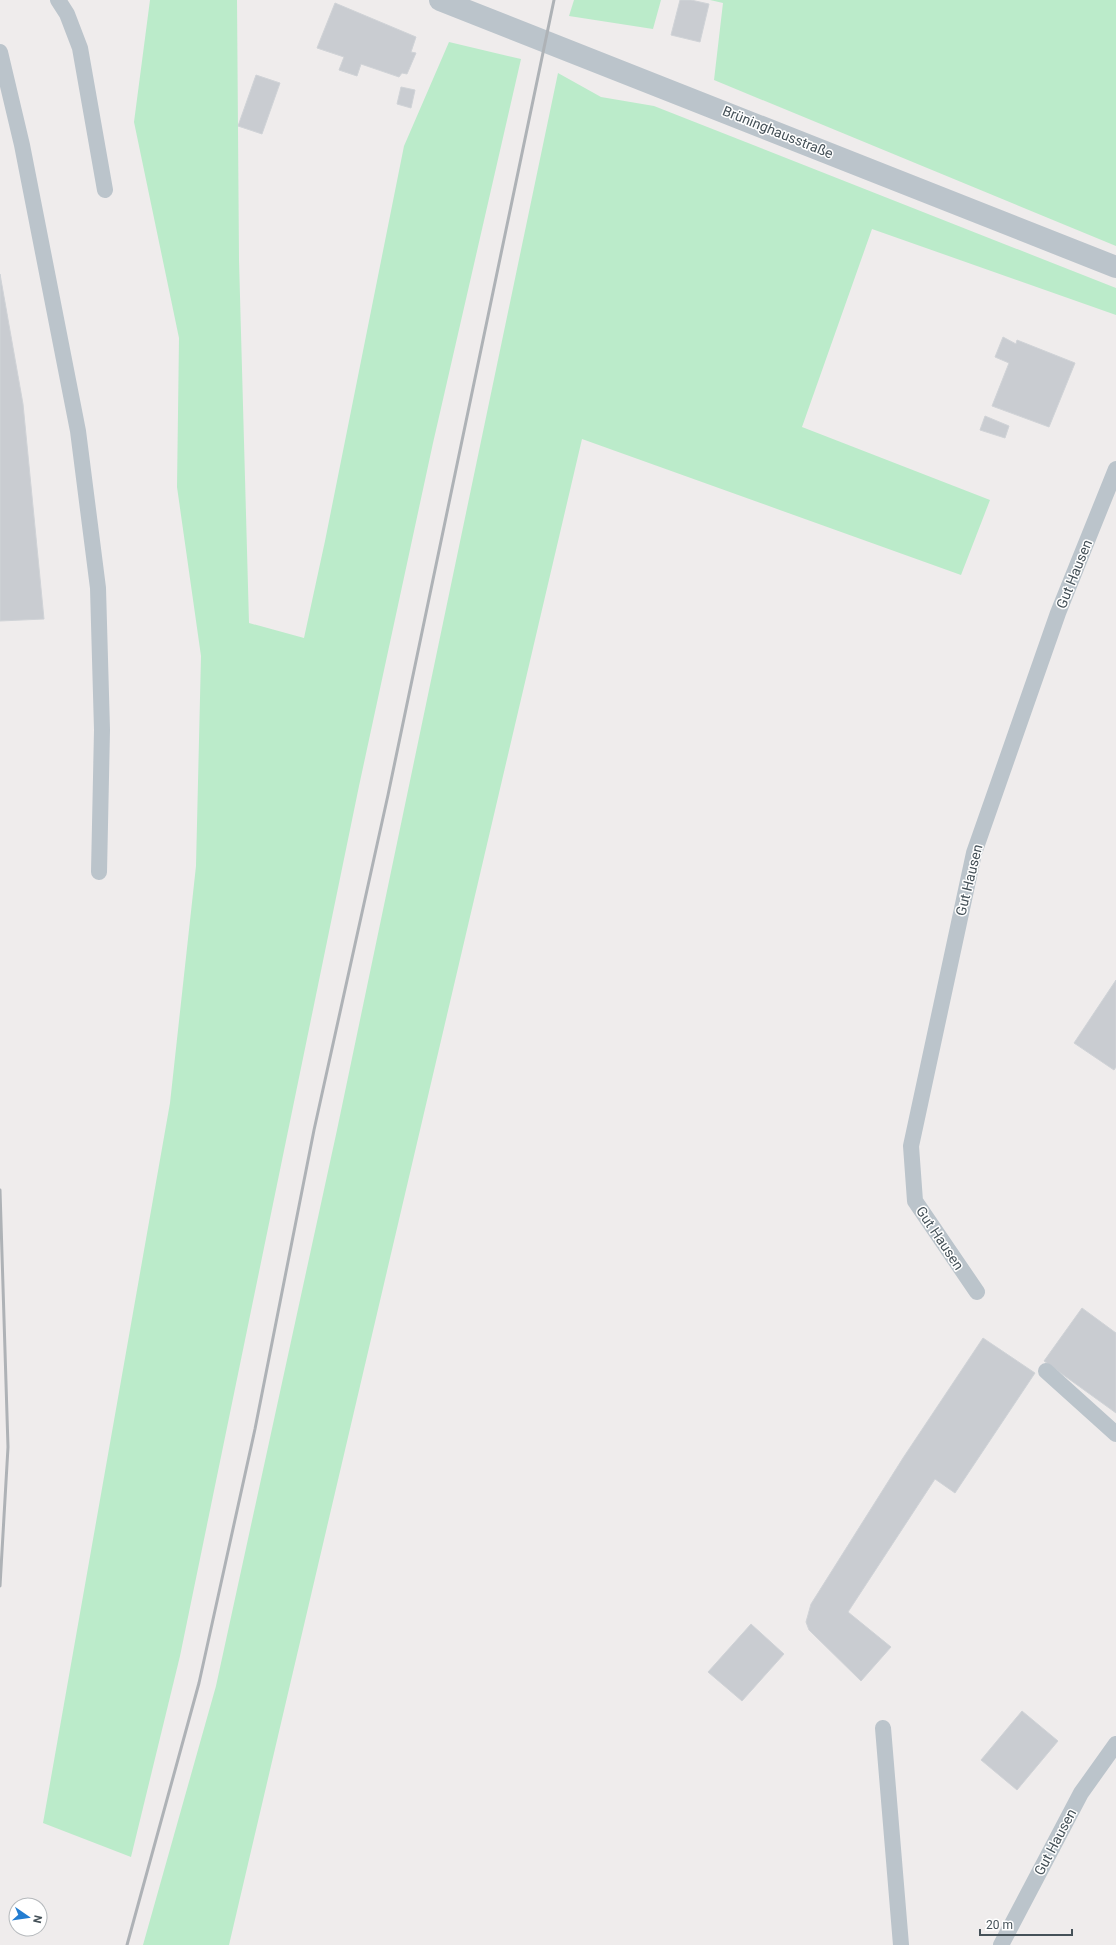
<svg xmlns="http://www.w3.org/2000/svg" width="1116" height="1945" font-family="Roboto,sans-serif">
<rect width="100%" height="100%" fill="#efecec"/>
<path fill="#bbebca" d="M150 0H237L239 260 249 623 304 638 325 541 404 146 449 42 521 59 433 443 359 786 180 1656 131 1857 43 1823 170 1103 196 866 201 656 177 487 179 338 134 122Z
M574 0H661L653 29 569 16Z
M710 0H1116V246L714 80 723 3Z
M558 73 601 97 654 106 1116 288V315L872 229 802 427 990 500 961 575 582 439 229 1945H143L216 1686 337 1130Z"/>
<path fill="#c9ccd1" stroke="#d0d3d7" d="M680 0H691L709 4 700 42 671 35Z
M335 3 416 37 411 52 416 53 407 74 402 73 399 77 361 64 357 76 339 70 344 57 317 48Z
M256 75 280 83 262 134 238 126Z
M401 87 415 90 411 108 397 104Z
M0 274 23 404 44 619 0 621Z
M1003 337 1016 344 1017 340 1075 363 1049 427 992 406 1009 363 995 357Z
M985 416 1009 426 1005 438 980 430Z
M1116 980V1067L1114 1070 1074 1043Z
M1082 1308 1116 1333V1413L1044 1361Z
M983 1338 1035 1373 955 1493 935 1479 848 1612 891 1647 861 1681 809 1630 806 1622 811 1604 903 1458Z
M751 1624 784 1654 742 1701 708 1672Z
M1022 1711 1058 1741 1017 1790 981 1760Z"/>
<g fill="none" stroke-linecap="round" stroke-linejoin="round">
<path stroke="#bbc4cb" stroke-width="16" d="M58 0 67 14 80 48 105 190
M0 52 22 145 78 431 98 588 102 730 99 872
M977 1292 915 1201 911 1146 974 853 1058 613 1116 469
M1046 1371 1116 1434
M883 1728 901 1945
M1001 1945 1081 1793 1116 1744"/>
<path stroke="#bbc4cb" stroke-width="22" d="M440 0 1116 267"/>
<path stroke="#aeb2b6" stroke-width="3" d="M0 1190 8 1447 0 1586
M127 1945 199 1683 255 1429 314 1130 388 795 554 0"/>
</g>
<g text-anchor="middle" stroke-width="3" stroke-linejoin="round" paint-order="stroke">
<g font-size="14" fill="#455158" stroke="#fff">
<text transform="translate(778 132) rotate(22)" y="5">Brüninghausstraße</text>
<text transform="translate(1074 574) rotate(-68)" y="5">Gut Hausen</text>
<text transform="translate(969 880) rotate(-76)" y="5">Gut Hausen</text>
<text transform="translate(940 1238) rotate(56)" y="5">Gut Hausen</text>
<text transform="translate(1055 1842) rotate(-62)" y="5">Gut Hausen</text>
</g>
</g>
<g transform="translate(28 1917) rotate(103)"><circle r="19" fill="#ffffff" stroke="#b5b9bc"/>
<path d="M0-3L7 15L0 10L-7 15Z" fill="#237dd1"/>
<text y="-6" font-size="11" font-weight="bold" text-anchor="middle" fill="#455158">N</text>
</g>
<path d="M980 1929v6h92v-6" fill="none" stroke="#455158" stroke-width="2"/>
<text x="986" y="1929" font-size="12" fill="#455158" stroke="#ffffff" stroke-width="3" paint-order="stroke">20 m</text>
</svg>
